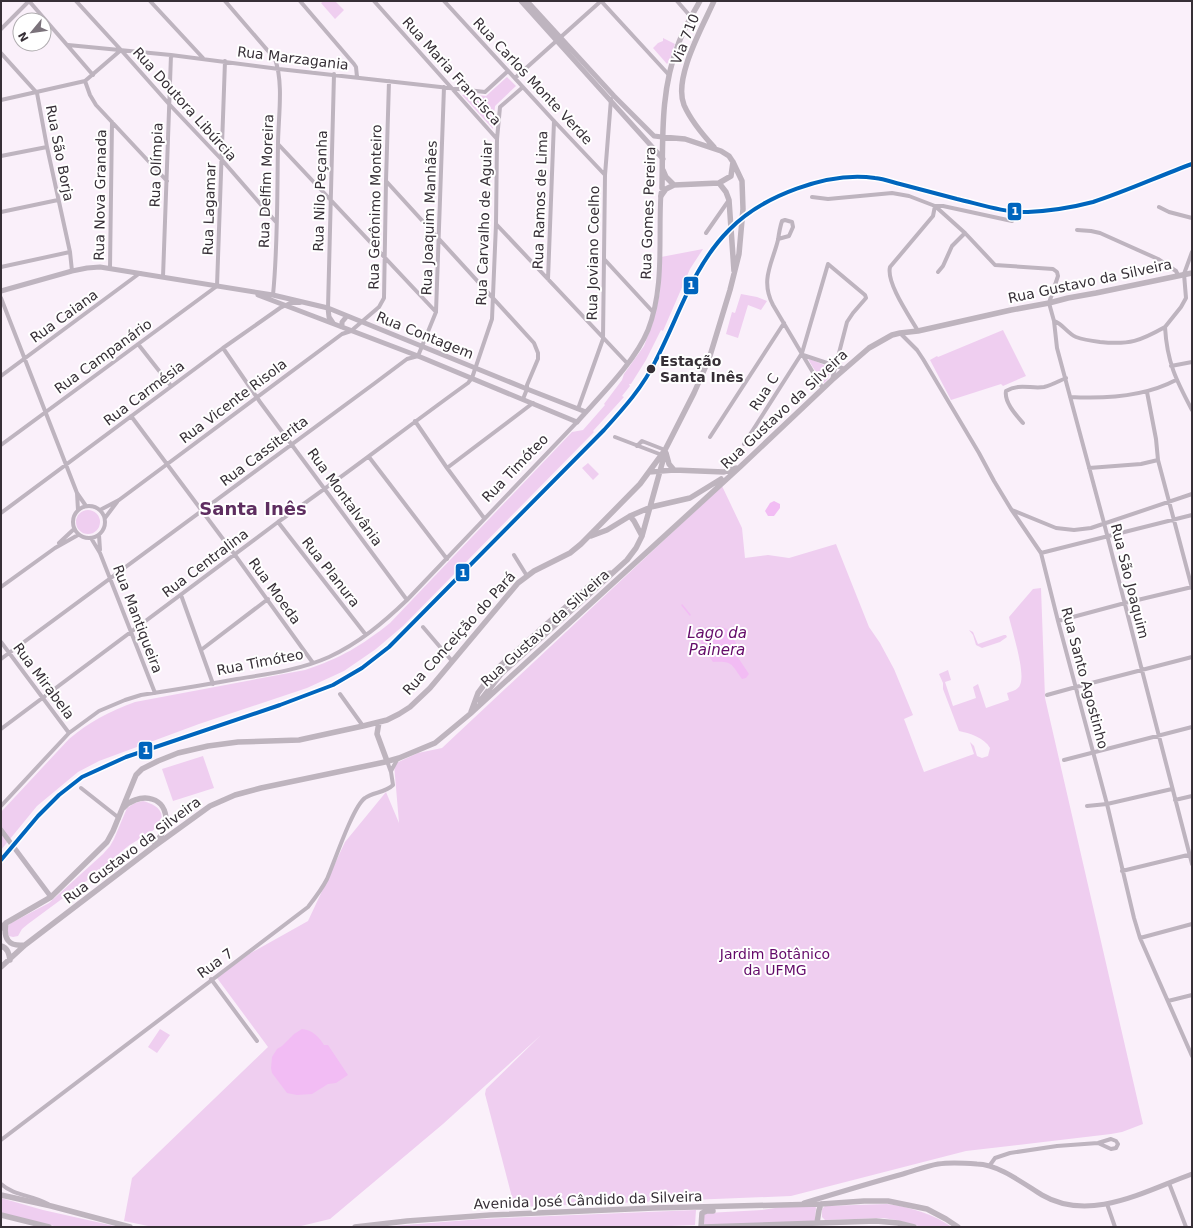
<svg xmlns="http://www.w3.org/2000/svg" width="1193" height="1228" font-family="'DejaVu Sans',sans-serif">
<rect width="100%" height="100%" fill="#faf0fa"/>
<path fill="#efcef0" d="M324 1H335L344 10 335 19 321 3Z
M663 38 675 44 669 61 667 64 653 48 658 43 663 41Z
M507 77 516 86 495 106 493 129 462 95 468 94 486 96Z
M703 249 690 269 663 331 661 330 646 360 631 384H629L630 386 622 396 624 397 593 431 594 432 403 626 376 649 344 671 307 688 199 724 99 761 78 772 37 806 1 850V812L69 739C89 722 110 711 135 702L305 670C341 658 361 646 390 623L572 432 583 430 605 405 604 404 622 380 624 374 644 346 652 325 660 293 661 257Z
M741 294 757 297 767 301 761 310 748 305 738 338 726 334 732 312 735 313Z
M1003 330 1026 376 1003 386 1001 384 951 400 930 360 937 356 938 357Z
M808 358 831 368 828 379 824 383C821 380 809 362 808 358Z
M588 463 599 474 593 480 582 468Z
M722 486 742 528 745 558 768 555 789 558 836 544 869 627 880 643 894 669 913 715 904 719 924 772 974 754 970 742 974 746 977 756 982 758 988 756 990 748C985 738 969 733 959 731L943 689V683L939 674 948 670 951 680 945 682 953 706 976 698 973 687 978 684 986 708 1009 700 1007 693C1012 691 1018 690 1020 685 1026 673 1012 631 1009 617L1033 589 1041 588 1045 698 1143 1124 1122 1132 1111 1134 966 1151 791 1196 518 1207 513 1201 485 1094 486 1089 541 1035 443 1124 330 1219 297 1227H153L124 1221 132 1178 268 1047 217 978 249 954 308 921 345 842 386 792 399 823 394 764 418 753 442 748Z
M76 522a12 12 0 1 1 24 0a12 12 0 1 1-24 0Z
M969 630 973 632 978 644 1004 635H1006L1007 637 1000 642 982 648 976 645 973 635Z
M203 756 214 788 173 801 162 769Z
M143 801C151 803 165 809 161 820 156 833 137 839 127 847 117 855 107 864 97 873 74 890 51 907 28 924L22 929 18 936 13 937 9 936 6 928 11 923 49 903 103 854 110 846 114 839 127 808 135 803Z
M160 1029 170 1035 157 1053 148 1047Z
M1 1198 43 1210 119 1227H58L1 1213Z
M887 1204C910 1207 933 1214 952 1227H922L896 1220 883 1218 825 1220 822 1217V1209L825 1206Z
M788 1206H815L816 1208 815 1222 706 1226 703 1224 704 1214 707 1213 762 1210Z
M696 1210 695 1225 647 1227H380L481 1219Z"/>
<path fill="#f2bcf4" d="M774 501 780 504V508L774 516H768L765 511 770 503Z
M719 626 727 629 736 643 737 656 749 674 746 678 742 679C731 664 733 661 713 662L702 647 699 631 706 627 710 628Z
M302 1029C313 1030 319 1037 324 1045H328L348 1075 336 1083 328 1084 312 1094 297 1095 287 1093 272 1073 271 1068 272 1057 277 1049 282 1046 294 1034Z"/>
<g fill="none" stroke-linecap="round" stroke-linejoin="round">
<path stroke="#f2bcf4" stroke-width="1.5" d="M682 605 690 615
M700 627 702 629"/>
<path stroke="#beb4bf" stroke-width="4" d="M29 1 93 75
M76 1 121 50 169 104 222 160 276 222
M150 1 203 58
M225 1 275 59C284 84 278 119 278 145 277 195 278 245 273 295
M300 1 354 64 356 67 357 77
M374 1 497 139
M444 1 554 121 605 175
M601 1 669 75
M677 1 691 17
M1 29 29 1
M68 45 171 55 279 69 485 92 508 71
M1 53 37 93 47 147 70 252 72 271
M515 78 601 1
M85 81 90 95 96 105 167 181
M1 100 85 81 121 50
M278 144 436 312
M1 156 47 147
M386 181 534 343 538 353V359L527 385V389L523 399
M812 197 828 199 892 193 909 196 935 206H943L1012 221
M935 206 965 233 995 265 1053 269 1057 272 1058 276 1049 303 1054 321 1057 348 1104 523 1192 864
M1159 207 1169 212 1192 218
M1 212 58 200
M496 224 627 363
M1077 230 1091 231 1100 233 1158 259 1176 271 1178 275
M706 233 729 200
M778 239 789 236 793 227 792 222 785 220 782 221C780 227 779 233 778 240 772 264 760 280 773 305L818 381 823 388
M1192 252 1184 274 1186 298 1181 307 1165 327C1167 362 1176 380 1192 410
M605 260 653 312
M1 267 70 252
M110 268 112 122
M938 272 943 266 952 246 965 233
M163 277 171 55
M548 279 554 121
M1 298 77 493 86 506
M328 308 334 74
M1054 321C1063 324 1067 333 1076 337 1084 340 1092 341 1100 342 1130 345 1140 341 1165 327
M918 331C910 317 886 283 890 267L933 216 935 206
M900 333 917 350 923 359 979 453 994 481 1011 509 1041 553 1058 621 1107 804 1134 918 1140 938 1192 1056
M138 344 171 386
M223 348 260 402 407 600
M803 355 845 369
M1171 366 1192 362
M1 376 140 273
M1147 392 1156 439 1158 460 1192 588
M1070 397C1105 399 1144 397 1176 380
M578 409 603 339 605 175 611 99
M131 416 235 555 313 663
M415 421 447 468 484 518
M1023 423C1016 415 1004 402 1006 391 1019 383 1031 389 1044 387 1052 385 1059 381 1066 378
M615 437 662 455
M710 437 784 323
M744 444 802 353 828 264 865 295 866 298 853 313 847 322 832 380
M1 445 217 286 225 61
M637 446 642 441 665 450
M369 457 447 559
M447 468 533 403
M1089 468 1141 464 1158 460
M77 493 78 510
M73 522a16 16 0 1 1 32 0a16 16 0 1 1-32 0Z
M100 510 119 500 342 334 351 331 379 307 384 298 386 181 389 81
M1012 510 1056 528 1074 530 1091 528 1192 494
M1 513 223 348 280 308 290 303H300
M105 518 117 502
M278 522 366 635
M99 535 100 550
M91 538 100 553 155 693
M59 543 74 529
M1041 553 1192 515
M514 555 527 576
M1 587 55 548 78 535
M181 595 213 684
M1058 621 1125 603 1192 587
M423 627 452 661
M1 642 69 733
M201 650 268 599
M1 659 375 383 407 359 418 356 436 312 444 87
M340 694 363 726
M1047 695 1076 687 1192 657
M1 729 278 522C343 477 404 429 468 383L472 378 492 319 496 224 497 139 500 107 523 87
M1064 760 1192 727
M391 771 398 758
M81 788 119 818
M1175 800 1192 796
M1 806 69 733 99 711 125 700 141 695C173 690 205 685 237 679 268 674 300 670 329 657 359 643 383 623 407 600L577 422
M1087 806 1107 804 1172 789
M1122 871 1192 854
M1140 938 1192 924
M211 979 257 1041
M1168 1001 1192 995
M1 1140 308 907C315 898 322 889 327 879 334 863 353 806 365 798 373 792 385 793 393 785L391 772 387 761
M990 1165 995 1158 1010 1153 1057 1146 1098 1143 1111 1139 1116 1141 1118 1144 1116 1148 1111 1149 1098 1143
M1169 1183 1186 1227
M1 1184C14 1196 33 1195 48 1204
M1107 1204 1115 1227"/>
<path stroke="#beb4bf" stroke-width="5" d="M521 1 663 159
M527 1 614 96 654 136 662 137
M1 291 72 271 87 268 100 267 273 295 328 308 527 389 586 412
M258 295 418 356 577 422C600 396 635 362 648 330 665 286 658 238 661 193
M328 308 329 317 333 323
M342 327V322L347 316
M1 830 51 897
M804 1203C837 1193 870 1183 903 1174 914 1171 926 1166 938 1164 950 1162 965 1163 977 1164 998 1164 1024 1184 1042 1195 1090 1223 1145 1191 1192 1174"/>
<path stroke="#beb4be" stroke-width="5.5" d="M714 1C703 26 673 78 684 105 691 121 702 134 714 147
M663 170 666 177 674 185 719 183 731 176 733 162
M719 183 726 192 729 200 734 271
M662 188C663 140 660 91 678 45 683 30 692 15 700 1
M661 196 666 189 674 185
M666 453 669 464 674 470
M649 472 674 470 724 472 736 468
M630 516 634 521 642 536
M591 536 607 530 630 516 651 507 690 498 721 479
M480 701 501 674 627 560 636 548 642 536 665 453
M471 712 478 693 489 678 501 665 598 578 610 573
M379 722 377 734 387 761
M123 808C137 793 164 794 166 818 167 828 160 837 155 844
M6 923C3 938 8 947 25 945
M1 928 6 923 51 897 107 842 113 831 136 775 142 769 158 761 178 753 208 746 238 742 299 740 363 726 387 720 399 714 410 707 430 688 518 583 534 571 570 553 581 544 640 484 665 450 694 393 709 359 730 290 739 254 743 209 742 181 733 162 729 156 721 151 685 139 662 137
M1 946C8 948 9 954 10 960
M1 967 25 945 152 848 210 806 235 795 261 788 385 762 399 758 435 743 470 714 741 466 832 380 869 348 892 335 900 333 918 331 1011 310 1049 303 1068 298 1096 293 1192 273
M1 1195 51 1206 130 1227
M1 1215 49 1227
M817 1223 819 1210 821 1204
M355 1227 407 1221 490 1215 654 1208 821 1204 864 1201H888L927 1209 946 1219 958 1227
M701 1227 702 1213 707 1211H713
M704 1227 876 1221 898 1223 914 1227"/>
<defs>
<path id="metro-1" d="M1 860 38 816 59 795 82 777 126 757 280 705 333 685 362 668 389 647 604 430C624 408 643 387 656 360 679 316 693 266 729 230 762 196 828 171 875 178 884 179 892 182 900 184 919 189 938 194 957 199 979 204 1005 213 1028 212 1048 211 1074 207 1093 202 1127 191 1159 176 1192 164"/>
</defs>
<use href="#metro-1" stroke="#fff" stroke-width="7"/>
<use href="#metro-1" stroke="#0065bd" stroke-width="4"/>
</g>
<circle fill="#362f36" stroke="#fff" stroke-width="1.5" cx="651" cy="369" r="5"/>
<g text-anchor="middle" stroke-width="4" stroke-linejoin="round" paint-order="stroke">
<g font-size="14" fill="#362f36" stroke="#fff">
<text transform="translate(685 39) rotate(-68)" y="5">Via 710</text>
<text transform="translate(293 58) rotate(7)" y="5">Rua Marzagania</text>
<text transform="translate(452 71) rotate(48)" y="5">Rua Maria Francisca</text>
<text transform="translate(533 81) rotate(47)" y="5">Rua Carlos Monte Verde</text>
<text transform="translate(185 104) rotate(48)" y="5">Rua Doutora Libúrcia</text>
<text transform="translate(60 153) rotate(79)" y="5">Rua São Borja</text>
<text transform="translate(156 165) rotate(-88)" y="5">Rua Olímpia</text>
<text transform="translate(266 181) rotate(-88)" y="5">Rua Delfim Moreira</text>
<text transform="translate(320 191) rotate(-88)" y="5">Rua Nilo Peçanha</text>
<text transform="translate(100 195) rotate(-89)" y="5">Rua Nova Granada</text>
<text transform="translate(540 200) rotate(-88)" y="5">Rua Ramos de Lima</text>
<text transform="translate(375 207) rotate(-89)" y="5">Rua Gerônimo Monteiro</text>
<text transform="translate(209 209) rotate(-88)" y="5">Rua Lagamar</text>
<text transform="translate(648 213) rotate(-88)" y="5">Rua Gomes Pereira</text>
<text transform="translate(429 218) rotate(-88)" y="5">Rua Joaquim Manhães</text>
<text transform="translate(484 223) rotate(-88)" y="5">Rua Carvalho de Aguiar</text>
<text transform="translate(593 253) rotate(-89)" y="5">Rua Joviano Coelho</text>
<text transform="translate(1090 281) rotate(-12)" y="5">Rua Gustavo da Silveira</text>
<text transform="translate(64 316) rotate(-36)" y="5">Rua Caiana</text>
<text transform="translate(425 335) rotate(22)" y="5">Rua Contagem</text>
<text transform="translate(103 356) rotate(-36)" y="5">Rua Campanário</text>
<text transform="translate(764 392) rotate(-57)" y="5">Rua C</text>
<text transform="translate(144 393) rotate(-37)" y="5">Rua Carmésia</text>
<text transform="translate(233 401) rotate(-37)" y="5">Rua Vicente Risola</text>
<text transform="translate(784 409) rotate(-43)" y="5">Rua Gustavo da Silveira</text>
<text transform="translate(264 451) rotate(-37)" y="5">Rua Cassiterita</text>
<text transform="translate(515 468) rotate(-46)" y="5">Rua Timóteo</text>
<text transform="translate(345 497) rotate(54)" y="5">Rua Montalvânia</text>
<text transform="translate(205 563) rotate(-37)" y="5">Rua Centralina</text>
<text transform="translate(331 572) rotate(52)" y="5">Rua Planura</text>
<text transform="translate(1130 581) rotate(76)" y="5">Rua São Joaquim</text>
<text transform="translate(275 591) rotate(54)" y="5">Rua Moeda</text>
<text transform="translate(138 619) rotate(69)" y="5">Rua Mantiqueira</text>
<text transform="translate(545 628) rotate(-42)" y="5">Rua Gustavo da Silveira</text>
<text transform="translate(459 633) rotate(-48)" y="5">Rua Conceição do Pará</text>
<text transform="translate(260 662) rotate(-11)" y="5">Rua Timóteo</text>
<text transform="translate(1085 678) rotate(75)" y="5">Rua Santo Agostinho</text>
<text transform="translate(44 681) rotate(53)" y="5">Rua Mirabela</text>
<text transform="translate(132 850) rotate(-37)" y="5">Rua Gustavo da Silveira</text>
<text transform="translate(215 963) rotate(-36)" y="5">Rua 7</text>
<text transform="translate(588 1200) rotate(-2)" y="5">Avenida José Cândido da Silveira</text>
</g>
<g font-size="14" font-weight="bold" fill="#362f36" stroke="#fff" text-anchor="start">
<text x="660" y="366">Estação<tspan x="660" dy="16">Santa Inês</tspan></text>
</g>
<g font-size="14" fill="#630a69" stroke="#fff">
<text x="775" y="959">Jardim Botânico<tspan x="775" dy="16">da UFMG</tspan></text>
</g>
<g font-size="15" font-style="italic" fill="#640b69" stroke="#fff">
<text x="717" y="638">Lago da<tspan x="717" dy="17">Painera</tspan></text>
</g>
<g font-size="18" font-weight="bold" fill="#5e2e60" stroke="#fff">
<text x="253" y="515">Santa Inês</text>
</g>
</g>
<g stroke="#fff" stroke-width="1.5">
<rect x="1007" y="202" width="15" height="19" rx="4" fill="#0065bd"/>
<rect x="683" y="276" width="16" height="19" rx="4" fill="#0065bd"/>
<rect x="455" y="563" width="15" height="19" rx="4" fill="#0065bd"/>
<rect x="138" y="741" width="15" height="19" rx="4" fill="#0065bd"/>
</g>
<g font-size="11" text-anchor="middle" font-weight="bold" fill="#fff">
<text x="1015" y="215">1</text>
<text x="691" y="289">1</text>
<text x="463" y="577">1</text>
<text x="146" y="754">1</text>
</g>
<rect width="1193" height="1228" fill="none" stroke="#362f36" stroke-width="4"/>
<g transform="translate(32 32) rotate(241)"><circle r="19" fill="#ffffff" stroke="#afacaf"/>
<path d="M0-3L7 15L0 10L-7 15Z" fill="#7b737b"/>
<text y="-6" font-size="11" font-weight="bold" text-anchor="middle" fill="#362f36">N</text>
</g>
</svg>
